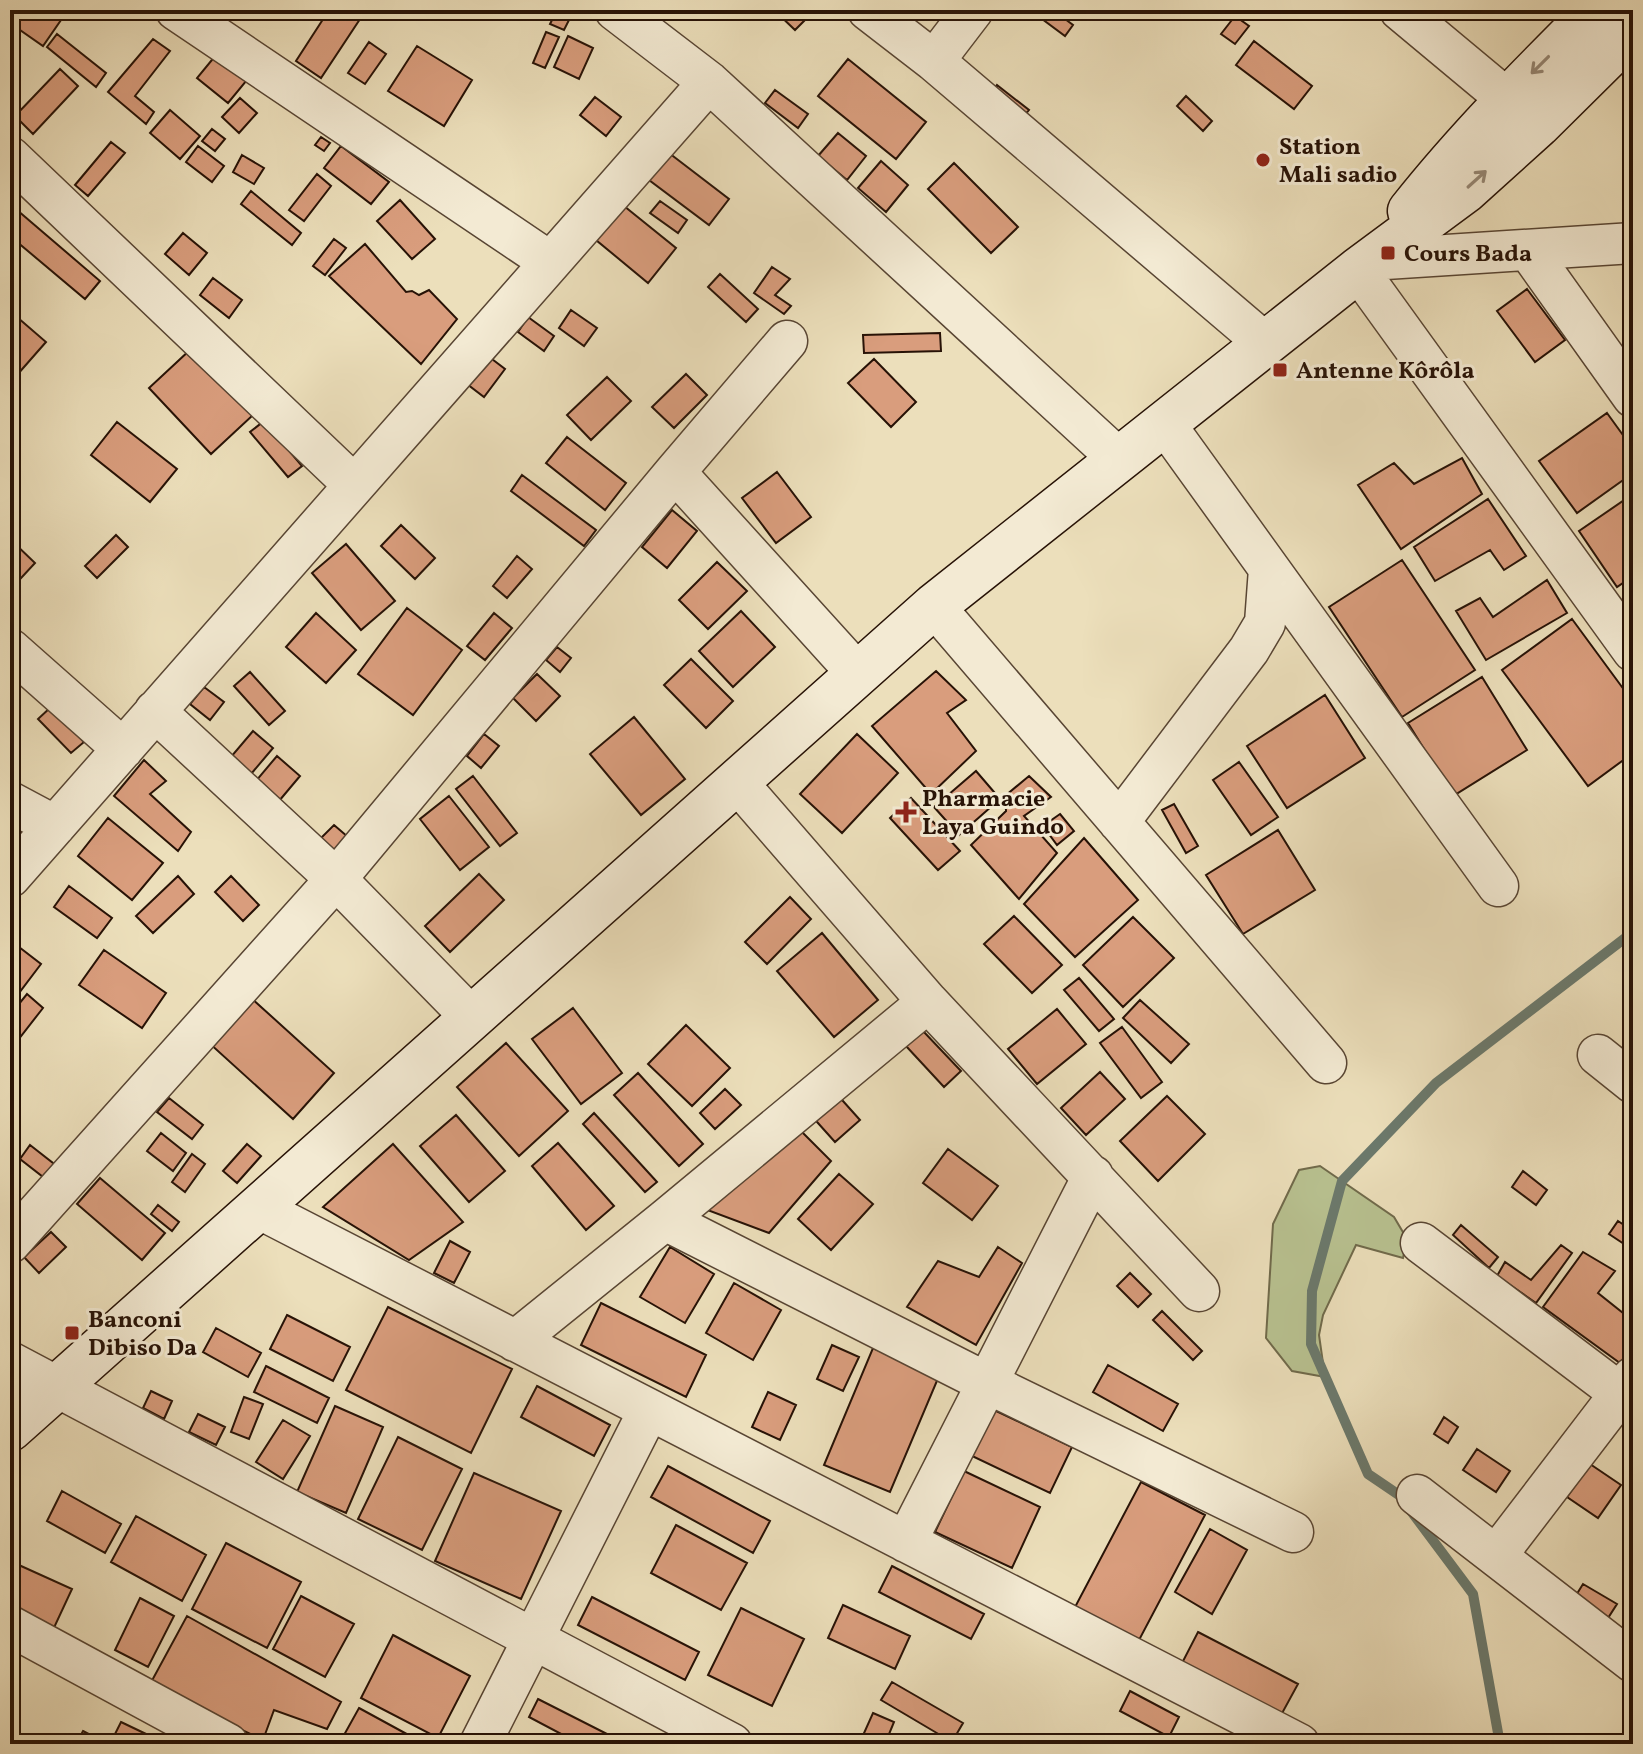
<svg xmlns="http://www.w3.org/2000/svg" width="1643" height="1754" font-family="Vollkorn,serif">
<rect width="100%" height="100%" fill="#ecdfbb"/>
<filter id="stains"><feTurbulence type="fractalNoise" baseFrequency=".0025" numOctaves="4"/><feColorMatrix values="0 0 0 0 .2 0 0 0 0 .09 0 0 0 0 .02 0 0 0 .5 -.17"/></filter>
<radialGradient id="worn" r=".72"><stop offset=".6" stop-color="#630" stop-opacity="0"/><stop offset="1" stop-color="#630" stop-opacity=".3"/></radialGradient>
<path fill="#b8c190" stroke="#706a4b" stroke-width="2" d="M1320 1166 1394 1217 1407 1239 1403 1258 1356 1245 1323 1315 1319 1335 1325 1377 1292 1371 1266 1338 1273 1224 1299 1170Z"/>
<g fill="none" stroke-linecap="round" stroke-linejoin="round">
<path stroke="#6b796c" stroke-width="10" d="M1500 1744 1473 1594 1399 1495 1368 1474 1311 1344 1312 1291 1342 1181 1436 1083 1633 932"/>
</g>
<path fill="#d99d7d" stroke="#271206" stroke-width="2" d="M10 10H47L61 20 43 46 10 23Z
M218 10H236L228 22 215 13Z
M329 10H366L321 78 296 61Z
M557 10H574L564 30 550 24Z
M774 10H798L807 18 795 30Z
M1036 10H1053L1073 25 1065 36 1034 13Z
M1235 16 1249 26 1235 44 1221 34Z
M546 32 559 37 545 68 533 63Z
M57 34 106 73 96 87 47 47Z
M568 36 593 48 579 79 554 67Z
M153 39 170 51 135 96 154 112 146 124 108 92Z
M1254 41 1312 86 1294 109 1236 65Z
M369 42 386 54 365 84 348 73Z
M417 46 472 80 444 126 388 91Z
M216 55 247 80 228 103 197 78Z
M848 59 926 122 896 159 818 96Z
M60 69 78 86 33 134 15 116Z
M997 85 1029 110 1019 122 988 97Z
M775 90 808 114 798 128 765 103Z
M1186 96 1212 121 1203 131 1177 106Z
M595 97 621 117 606 136 580 115Z
M240 98 257 113 239 133 222 117Z
M170 110 200 136 180 159 150 133Z
M212 129 225 139 215 151 202 141Z
M838 133 866 156 847 180 818 156Z
M321 137 330 143 324 151 315 145Z
M111 142 125 153 88 196 75 185Z
M198 146 224 166 212 182 186 162Z
M341 146 389 182 371 204 324 168Z
M669 153 729 199 709 225 649 180Z
M242 155 264 168 254 184 233 172Z
M881 161 908 185 886 212 858 188Z
M954 163 1018 227 991 253 928 189Z
M317 174 331 186 304 221 289 210Z
M251 191 301 233 292 245 241 204Z
M400 200 435 239 412 259 377 221Z
M660 201 687 220 678 233 650 213Z
M10 204 100 281 85 299 10 236Z
M624 206 676 248 648 283 596 240Z
M183 233 207 253 189 275 165 254Z
M334 239 346 248 325 275 313 266Z
M365 244 406 292 412 291 419 295 429 290 457 319 421 364 329 276Z
M772 267 790 279 775 295 791 306 784 314 754 293Z
M720 274 758 309 746 322 708 287Z
M213 278 242 300 229 318 200 295Z
M1527 289 1565 340 1535 362 1497 311Z
M571 310 597 328 584 346 559 328Z
M10 311 46 342 17 375 10 369Z
M528 317 554 336 544 351 518 332Z
M940 333 941 351 864 353 863 335Z
M191 349 253 415 211 454 149 388Z
M488 356 505 369 484 397 467 384Z
M874 359 916 402 891 427 848 383Z
M686 374 707 395 674 428 652 407Z
M607 377 631 401 591 440 567 415Z
M1607 413 1633 449V473L1577 513 1539 461Z
M264 421 302 466 288 477 250 432Z
M117 422 177 469 150 502 91 455Z
M567 437 626 483 605 510 546 463Z
M1462 458 1482 494 1401 549 1358 485 1394 463 1414 484Z
M777 472 811 517 776 543 742 498Z
M522 475 596 530 584 546 511 491Z
M1633 494V576L1617 587 1579 531Z
M1488 499 1526 556 1504 570 1490 550 1435 581 1414 547Z
M672 510 697 531 667 568 642 547Z
M401 525 435 558 415 579 381 546Z
M116 535 128 547 97 578 85 566Z
M10 539 35 563 10 590Z
M346 544 395 601 361 630 312 573Z
M517 556 532 569 507 598 493 586Z
M1402 560 1475 670 1402 717 1329 607Z
M717 562 747 591 708 629 679 600Z
M1547 580 1567 613 1486 660 1456 611 1480 598 1493 617Z
M407 608 462 650 413 715 358 674Z
M741 611 775 647 733 687 699 651Z
M316 613 356 650 326 683 286 647Z
M494 613 512 628 485 660 467 646Z
M1572 619 1633 702V753L1588 786 1502 670Z
M557 647 571 658 560 672 546 660Z
M691 659 733 701 706 728 664 685Z
M936 671 966 700 947 713 976 751 931 794 872 726Z
M250 672 285 711 269 725 234 686Z
M537 674 560 696 536 721 513 698Z
M1482 677 1527 750 1453 796 1408 723Z
M204 687 224 702 210 720 190 704Z
M1325 695 1365 758 1287 808 1247 746Z
M51 707 84 742 71 753 38 719Z
M634 717 685 779 641 815 590 754Z
M253 731 273 748 246 780 225 764Z
M484 734 499 746 481 768 467 756Z
M857 734 898 773 842 833 800 794Z
M277 756 300 776 279 801 255 782Z
M144 760 166 781 150 794 191 832 178 851 114 796Z
M1239 762 1278 817 1251 835 1213 780Z
M976 771 1000 799 959 835 934 807Z
M473 776 517 833 500 846 456 789Z
M1029 776 1051 797 1024 816 1057 853 1019 899 971 845 1006 811 1005 796Z
M449 796 489 847 460 870 420 819Z
M911 798 960 851 938 870 890 818Z
M1174 804 1198 846 1186 853 1162 810Z
M1060 814 1074 831 1057 845 1043 826Z
M108 818 163 863 132 900 78 856Z
M334 825 348 837 329 857 315 844Z
M1278 830 1315 890 1243 934 1206 875Z
M1084 838 1138 900 1075 957 1024 904Z
M479 874 504 900 450 952 425 926Z
M178 876 194 894 153 933 136 916Z
M231 876 259 905 243 921 215 892Z
M69 886 112 918 97 938 54 907Z
M790 897 811 919 767 964 745 942Z
M1014 916 1062 965 1032 993 984 944Z
M1133 917 1174 958 1123 1007 1083 965Z
M822 933 878 1000 834 1037 777 971Z
M19 947 41 964 19 993 10 986V959Z
M104 950 166 993 142 1028 79 985Z
M1079 978 1114 1019 1099 1031 1064 990Z
M27 994 43 1008 18 1040 10 1033V1015Z
M249 996 334 1073 293 1119 208 1042Z
M1140 1000 1189 1044 1171 1063 1123 1018Z
M573 1008 622 1073 581 1104 532 1039Z
M1057 1009 1086 1044 1037 1084 1008 1049Z
M686 1025 730 1068 692 1106 648 1064Z
M1122 1027 1162 1082 1141 1098 1100 1043Z
M923 1031 961 1071 944 1087 906 1046Z
M1633 1036V1060L1622 1051Z
M506 1043 568 1111 519 1156 457 1087Z
M1100 1072 1125 1099 1086 1135 1061 1108Z
M638 1073 703 1144 679 1166 614 1095Z
M725 1089 741 1105 715 1129 700 1113Z
M834 1091 860 1120 835 1142 809 1113Z
M1167 1096 1205 1134 1158 1181 1120 1141Z
M169 1098 203 1125 192 1139 157 1112Z
M594 1113 657 1182 645 1192 583 1124Z
M456 1115 505 1171 469 1202 420 1146Z
M795 1125 831 1161 769 1233 694 1205Z
M161 1133 186 1153 173 1171 147 1151Z
M558 1143 614 1206 586 1230 532 1166Z
M247 1144 261 1156 237 1183 223 1171Z
M393 1144 463 1222 409 1260 323 1207Z
M30 1145 58 1167 47 1180 20 1159Z
M948 1149 998 1186 972 1220 923 1183Z
M192 1154 205 1164 185 1192 172 1182Z
M1523 1171 1547 1190 1536 1205 1512 1187Z
M839 1174 873 1204 831 1250 798 1219Z
M100 1178 165 1233 142 1260 77 1204Z
M158 1205 179 1222 172 1231 151 1214Z
M1618 1221 1633 1231V1250L1609 1234Z
M1461 1225 1498 1257 1489 1268 1453 1235Z
M51 1232 66 1247 39 1273 24 1257Z
M450 1241 470 1252 454 1283 434 1273Z
M1561 1245 1572 1253 1536 1303 1497 1276 1505 1262 1531 1280Z
M670 1247 714 1274 685 1323 640 1297Z
M998 1247 1022 1263 976 1345 907 1307 938 1261 979 1277Z
M1583 1252 1615 1271 1598 1293 1633 1321V1350L1624 1366 1543 1307Z
M1130 1273 1151 1294 1138 1307 1117 1286Z
M734 1283 781 1310 753 1360 706 1333Z
M601 1303 706 1355 686 1397 581 1345Z
M388 1307 512 1369 471 1453 346 1390Z
M1162 1311 1202 1351 1193 1360 1153 1320Z
M287 1315 350 1347 333 1381 270 1349Z
M216 1328 261 1353 248 1377 203 1352Z
M832 1345 859 1357 843 1391 817 1379Z
M873 1348 939 1376 890 1492 824 1465Z
M1108 1365 1178 1404 1163 1431 1093 1392Z
M266 1366 329 1398 317 1423 254 1392Z
M537 1386 610 1425 594 1456 521 1417Z
M151 1391 172 1401 164 1419 143 1408Z
M768 1392 796 1405 780 1440 752 1427Z
M244 1397 263 1404 249 1439 231 1432Z
M335 1406 383 1427 346 1513 297 1492Z
M992 1409 1072 1447 1050 1493 970 1455Z
M198 1414 225 1427 216 1445 189 1432Z
M1444 1417 1458 1427 1448 1443 1434 1434Z
M283 1420 310 1436 283 1479 256 1462Z
M398 1437 462 1469 422 1550 358 1519Z
M1477 1449 1510 1471 1496 1492 1463 1470Z
M1590 1464 1621 1485 1598 1518 1567 1497Z
M668 1466 770 1521 753 1553 651 1497Z
M964 1471 1040 1507 1012 1568 935 1532Z
M474 1473 561 1511 521 1599 435 1561Z
M1141 1482 1205 1515 1138 1642 1074 1609Z
M62 1491 121 1524 105 1553 47 1521Z
M136 1516 206 1555 182 1601 111 1562Z
M676 1525 747 1563 721 1610 651 1573Z
M1210 1529 1247 1550 1212 1614 1175 1592Z
M226 1543 301 1582 267 1648 192 1609Z
M10 1561 72 1589 52 1632 10 1613Z
M892 1566 984 1614 971 1639 879 1592Z
M1583 1584 1617 1604 1608 1618 1575 1597Z
M301 1596 354 1624 325 1677 273 1649Z
M592 1597 699 1652 685 1680 578 1625Z
M140 1598 174 1616 148 1667 115 1650Z
M843 1605 910 1636 895 1669 828 1638Z
M741 1608 804 1639 772 1706 708 1675Z
M187 1616 341 1702 327 1729 274 1710 263 1740 149 1686Z
M1198 1632 1298 1684 1280 1717 1181 1665Z
M393 1635 470 1676 438 1738 361 1698Z
M892 1682 963 1723 952 1742 881 1700Z
M1130 1691 1179 1717 1169 1737 1120 1711Z
M538 1699 611 1736 607 1744H580L529 1717Z
M359 1708 425 1744H339Z
M873 1713 894 1722 885 1744H864L860 1742Z
M121 1722 167 1744H110Z
M10 1731 30 1744H10Z
M83 1731 98 1739 95 1744H76Z"/>
<g fill="none" stroke-linecap="round" stroke-linejoin="round">
<defs>
<path id="minor" d="M176 10 550 262
M615 10 709 82 1120 460
M868 10 934 61 1265 343
M1400 10 1532 120
M934 61 973 10
M10 157 354 485
M1529 251 1633 397
M1370 260 1633 243
M1358 270 1633 651
M1165 424 1498 886
M675 472 858 674
M934 606 1326 1063
M10 649 123 749
M155 711 336 879 472 1018
M736 781 928 1002 1199 1291
M10 802 55 826
M1119 822 1249 650 1265 623 1269 569
M10 877 709 82
M1598 1055 1633 1083
M258 1208 1299 1744
M665 1220 987 1383 1293 1532
M10 1243 336 879 675 472 787 341
M1421 1243 1633 1403
M515 1341 665 1220 928 1002
M10 1362 732 1744
M1417 1495 1633 1662
M906 1542 1093 1176
M1496 1556 1633 1377
M10 1626 228 1744
M480 1744 649 1410"/>
<path id="secondary" d="M1410 211C1467 139 1531 75 1596 10
M10 1429 934 606 1358 270 1466 190 1538 125 1633 31"/>
</defs>
<use href="#minor" stroke="#584533" stroke-width="43"/>
<use href="#secondary" stroke="#271206" stroke-width="47"/>
<use href="#minor" stroke="#f3ead3" stroke-width="40"/>
<use href="#secondary" stroke="#f3ead3" stroke-width="44"/>
</g>
<defs><path id="oneway-shaft" d="M-6 0H5M1.5-3L5.5 0L1.5 3" fill="none" stroke-width="1.6" stroke-linecap="round" stroke-linejoin="round" transform="scale(2)"/></defs>
<g stroke="#978977">
<use href="#oneway-shaft" transform="translate(1540 65) rotate(135)"/>
<use href="#oneway-shaft" transform="translate(1477 179) rotate(-42)"/>
</g>
<g fill="#8f2418" stroke="#f3ead3" stroke-width="3">
<circle cx="1263" cy="160" r="8"/>
<rect x="1380" y="245" width="16" height="16" rx="4"/>
<rect x="1272" y="362" width="16" height="16" rx="4"/>
<path d="M902 800h8v8h8v8h-8v8h-8v-8h-8v-8h8z"/>
<rect x="64" y="1325" width="16" height="16" rx="4"/>
</g>
<g text-anchor="middle" stroke-width="6" stroke-linejoin="round" paint-order="stroke">
<g font-size="24" font-weight="bold" fill="#271206" stroke="#f3ead3" text-anchor="start">
<text x="1279" y="154">Station<tspan x="1279" dy="28">Mali sadio</tspan></text>
<text x="1404" y="261">Cours Bada</text>
<text x="1296" y="378">Antenne Kôrôla</text>
<text x="922" y="806">Pharmacie<tspan x="922" dy="28">Laya Guindo</tspan></text>
<text x="88" y="1327">Banconi<tspan x="88" dy="28">Dibiso Da</tspan></text>
</g>
</g>
<rect width="1643" height="1754" fill="none" stroke="#ecdfbb" stroke-width="40"/>
<rect x="12" y="12" width="1619" height="1730" fill="none" stroke="#271206" stroke-width="4"/>
<rect x="20" y="20" width="1603" height="1714" fill="none" stroke="#271206" stroke-width="2"/>
<rect width="100%" height="100%" filter="url(#stains)"/>
<rect width="100%" height="100%" fill="url(#worn)"/>
</svg>
